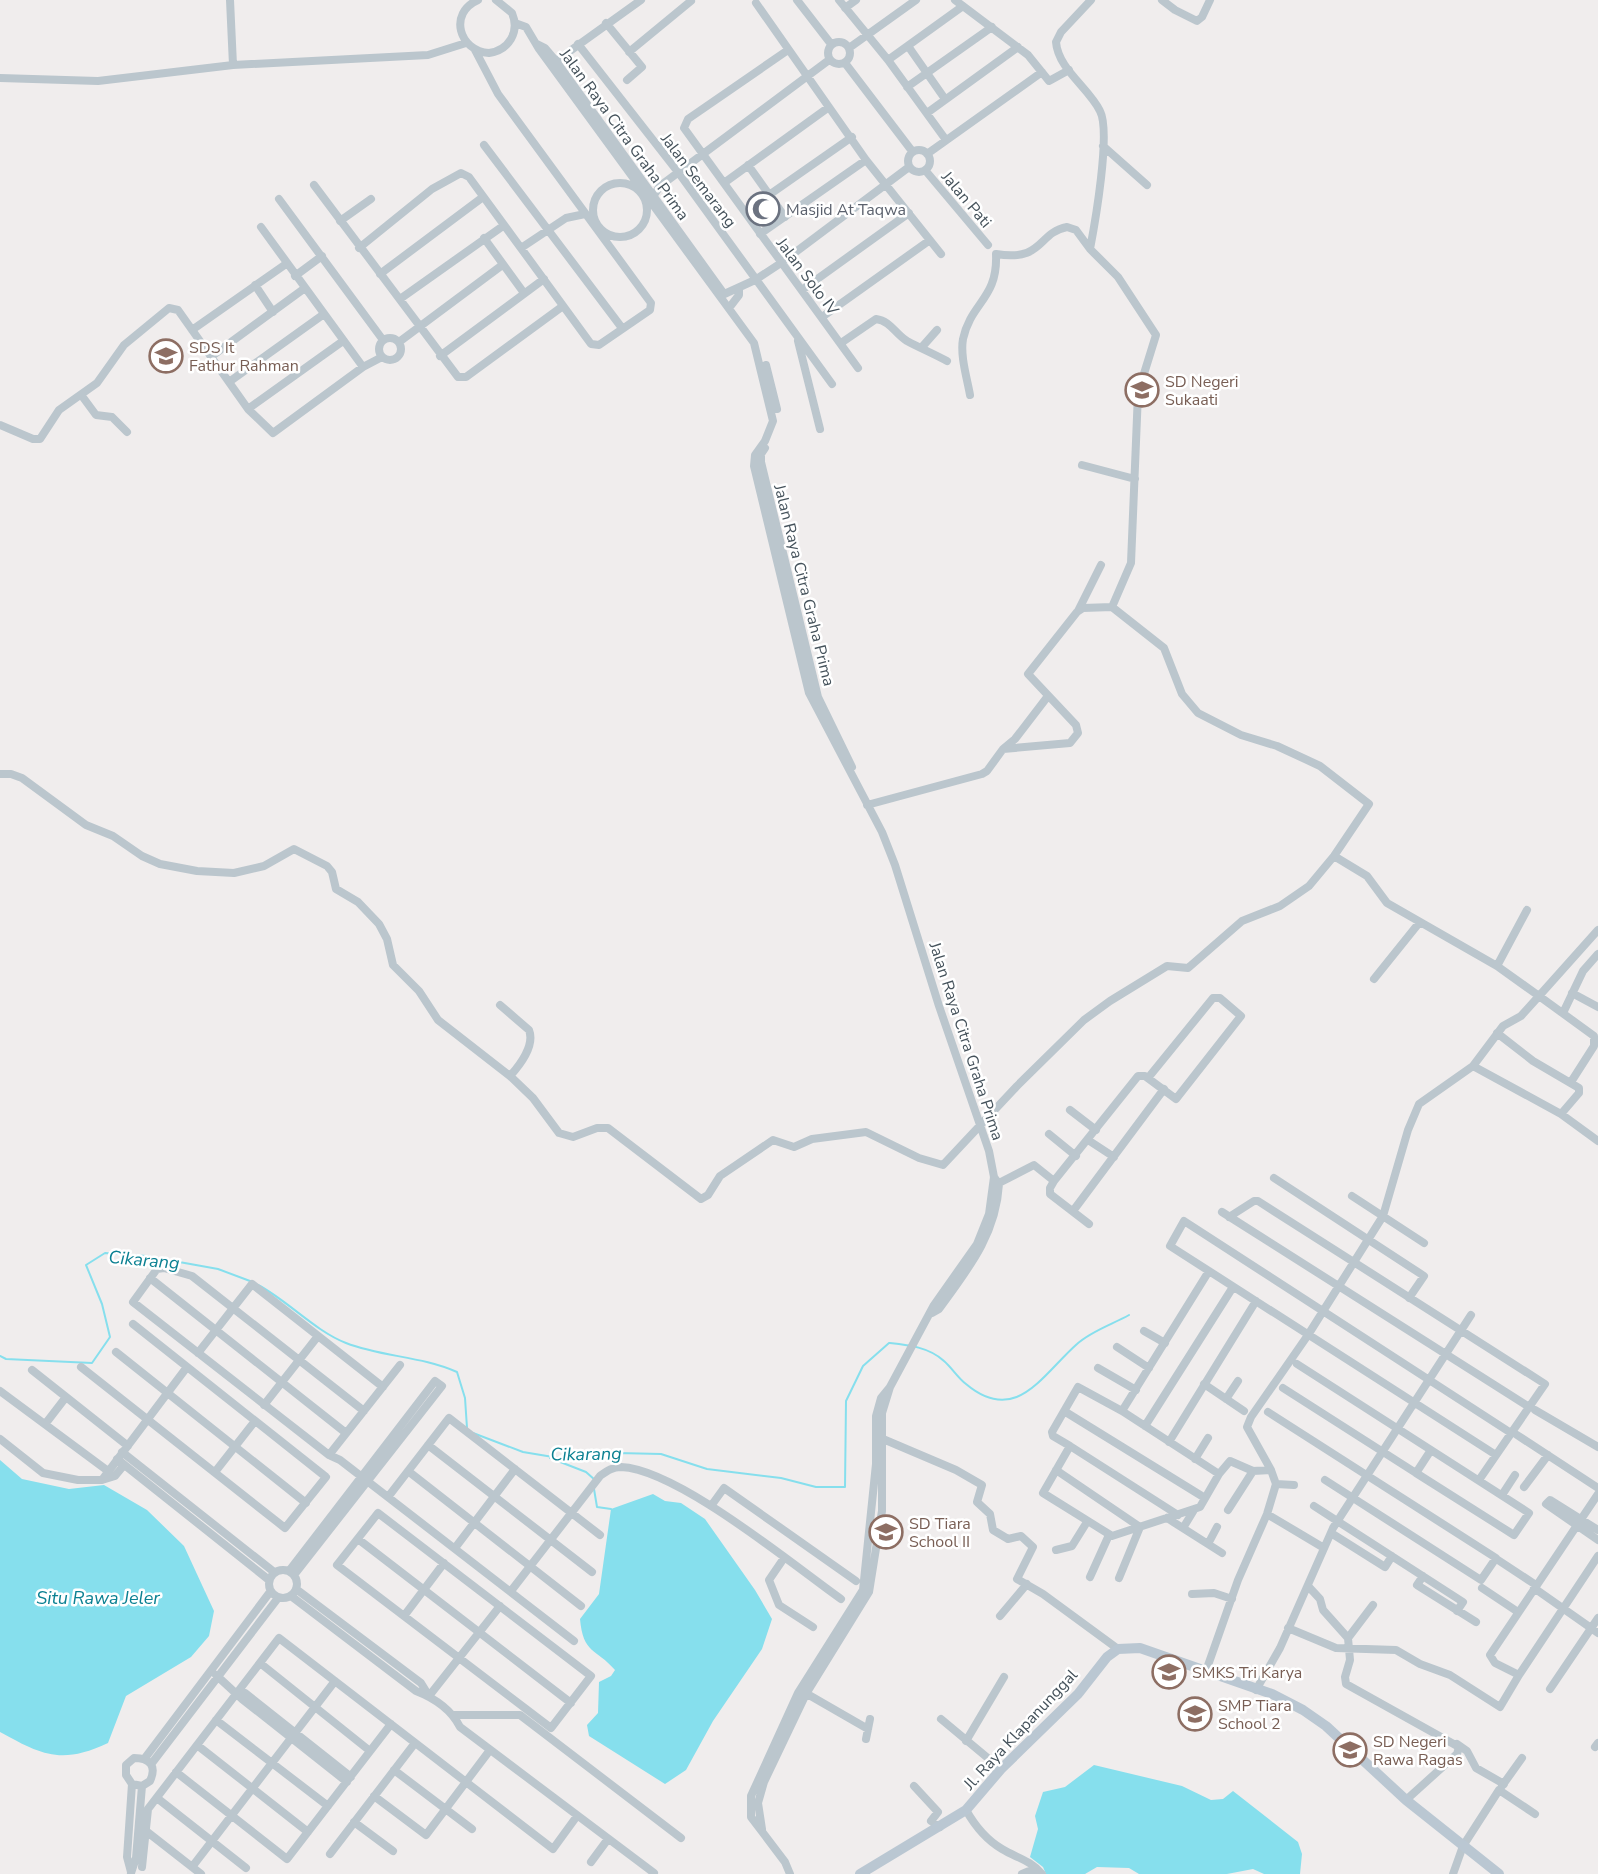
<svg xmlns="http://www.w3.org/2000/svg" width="1598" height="1874" font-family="'Nunito Sans',sans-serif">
<rect width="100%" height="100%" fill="#f0eded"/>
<path fill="#86dfed" d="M0 1460 22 1479 69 1489 104 1485 147 1510 184 1546 214 1611 209 1636 191 1657 126 1696 108 1743C61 1765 42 1755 0 1732Z
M653 1494 665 1501 681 1503 705 1519 755 1590 772 1619 762 1649 713 1721 686 1770 665 1784 589 1736 587 1725 598 1713 599 1682 611 1676 615 1670C596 1648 583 1654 580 1619L599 1594 611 1509Z
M1094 1765 1182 1786 1211 1800 1223 1799 1233 1791 1298 1842 1302 1854 1300 1874H1264L1253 1869 1227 1874H1139L1129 1868 1097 1867 1085 1874H1046L1043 1867 1030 1857 1038 1829 1035 1816 1043 1792 1065 1787Z"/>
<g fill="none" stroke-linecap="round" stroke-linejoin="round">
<path stroke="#86dfed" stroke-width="2" d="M258 1285C287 1300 315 1331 346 1343 382 1357 421 1356 457 1372L465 1398 467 1428
M0 1356 6 1359 92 1363 110 1337 102 1304 86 1265 105 1253 146 1256 218 1269 250 1281
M473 1433 523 1452 559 1458 618 1453 661 1454 707 1469 781 1478 816 1487H845L846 1401 863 1366 889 1343C908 1345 929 1347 944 1361 952 1368 958 1378 966 1384 1016 1426 1042 1375 1077 1344 1091 1331 1113 1324 1129 1315
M550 1458 586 1472 595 1480
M594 1489 597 1507 611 1509"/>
<path stroke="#bbc6cd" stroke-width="8" d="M230 0 233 65
M478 0C448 13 459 51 489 53 509 50 520 32 512 13L496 0
M797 0 831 44
M839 0 888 60 946 140
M955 0 1028 55 1049 81 1069 70
M1091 0 1061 32 1056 42C1058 69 1089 88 1100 111 1111 132 1095 223 1090 249L1118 277 1156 335 1138 393 1131 563 1112 607
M1162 0 1175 10 1197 21 1202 17 1210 0
M756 3 866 160 941 254
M845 8 856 0
M515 23 526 27 539 49 754 343 773 421 765 441 755 455 754 466 809 693 882 832 895 865 939 1006 989 1151 994 1177 989 1214 977 1244 934 1305 890 1387 882 1413V1511L869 1592 806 1694 764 1782 758 1803 762 1829
M606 23 642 67 627 80
M828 53a11 11 0 1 1 22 0a11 11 0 1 1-22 0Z
M537 44 545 48 556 61 722 291
M578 44 678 172 832 384
M908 46 945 99
M849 48 916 0
M788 50 688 119 684 128 858 368
M629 52 691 1
M888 60 963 6
M556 61 641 0
M845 63 912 151
M0 78 98 81 233 65 428 55 466 43
M907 87 992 27
M927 113 1018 47
M484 145 622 328
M1103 146 1147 185
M908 161a11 11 0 1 1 22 0a11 11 0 1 1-22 0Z
M927 154 1042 72
M748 165 785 217
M925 170 988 245
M593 210a27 27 0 1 1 54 0a27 27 0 1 1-54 0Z
M724 183 829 107
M314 185 458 377H466L563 306
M769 195 852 137
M279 199 383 340
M650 201 660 186 829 60
M340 221 371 199
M261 227 363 367
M760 234 866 160
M484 238 524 293
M359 248 432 189 461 173 469 177 591 344 599 345 650 310 651 303 498 94 475 50
M521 248 566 218 585 214
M380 274 483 197
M295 276 322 256
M255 285 273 312
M802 290 909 213
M720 296 755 280 781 263 909 167
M400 299 503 226
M729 308 739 295V289
M822 317 930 240
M192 330 286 264
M379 349a11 11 0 1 1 22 0a11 11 0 1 1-22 0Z
M798 341 820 429
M399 342 501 266
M841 343 876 319C891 321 895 334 907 341 920 348 934 354 947 361
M922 347 937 330
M212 356 305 288
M440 356 544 279
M766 365 777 409
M229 382 324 314
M970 395C967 378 960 356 963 339 971 302 998 299 996 254 1044 262 1037 233 1067 227L1076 230 1090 249
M82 396 96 415 112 417 127 432
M248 409 343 341
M0 425 33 439H40L59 410 97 383 124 345 169 308 178 310 248 409 273 433 363 367 382 357
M765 448 761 454V462L818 697 852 767
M1082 465 1135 479
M1078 611 1101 565
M1003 749 1015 739 1048 696
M0 774H11L22 778 86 825 113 836 142 856 160 864 197 871 234 873 264 866 294 849 327 866 332 872 336 889 358 902 379 924 387 939 393 965 419 991 438 1020 510 1076 533 1098 559 1133 573 1137 597 1128H608L701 1199 708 1195 720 1176 773 1140 794 1147 812 1139 866 1132 919 1158 943 1165 1017 1086 1084 1020 1110 1001 1167 966 1188 968 1242 921 1280 906 1309 886 1334 856 1369 804 1320 766 1277 746 1241 735 1198 713 1182 694 1164 648 1112 607 1083 608 1077 612 1028 674 1076 725 1078 733 1070 743 1003 749 987 771 982 774 867 805
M1497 966 1527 910
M1374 979 1419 923
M1572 993 1598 1007
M500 1005 529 1030C535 1045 520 1065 510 1076
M1563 1013 1583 971 1598 954
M1497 1033 1533 1061 1579 1088V1093L1561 1114
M1473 1066 1561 1114 1598 1141
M1571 1082 1594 1046V1036L1539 996 1598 930
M1070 1110 1096 1130
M1049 1134 1076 1156
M1088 1140 1114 1157
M1274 1178 1424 1276 1409 1298
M997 1184 1034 1165 1054 1181
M1352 1196 1424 1243
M1073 1211 1164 1089
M1222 1212 1529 1407
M1229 1217 1254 1201H1258L1545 1384 1479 1480
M1089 1224 1050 1194V1188L1054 1181 1138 1076H1145L1176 1099 1241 1016 1220 998H1213L1148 1078
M150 1278 346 1433
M932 1313 939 1309C968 1269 996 1235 999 1184L994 1177
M1144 1331 1165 1343
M1117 1347 1149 1368
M116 1352 306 1503
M198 1353 252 1284 383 1387
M1297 1364 1529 1513 1514 1535 1416 1473 1431 1450
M81 1367 285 1528 326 1477 133 1324
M1098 1368 1136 1390
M32 1370 128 1446
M1204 1384 1244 1411
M1283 1388 1416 1473
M0 1391 108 1471
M1226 1399 1238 1381
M264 1405 318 1336
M1535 1410 1598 1447
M364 1411 192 1276 164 1268 157 1269 133 1302 329 1455 340 1460 574 1641
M1064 1411 1205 1498
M1122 1411 1209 1271
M1268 1412 1496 1558 1481 1580 1325 1480
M46 1423 66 1397
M1145 1426 1233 1287
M1517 1435 1598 1488
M0 1439 43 1473 78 1480H102L187 1367
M883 1439 956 1470 982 1485 977 1502 990 1514 993 1530 1008 1539 1021 1536 1033 1547 1017 1579 1043 1594 1118 1649
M1169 1442 1256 1301
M428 1445 592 1572
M1070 1446 1178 1515
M122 1452 274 1572
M329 1455 400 1365
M1496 1455 1170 1246 1184 1221 1511 1433
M117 1459 269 1580
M1195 1459 1208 1438
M1056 1470 1140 1527 1119 1578
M408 1471 581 1606
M215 1472 255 1421
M1219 1474 1122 1411 1078 1387 1052 1432 1053 1436 1070 1446 1043 1493 1112 1536 1200 1507 1219 1474 1230 1461 1253 1471 1271 1470
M102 1480 115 1476 124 1465
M1276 1484 1294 1485
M1524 1487 1548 1455
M1502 1495 1515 1475
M388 1497 449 1418 600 1535
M711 1506 724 1488 856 1581
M1314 1506 1463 1602 1457 1611
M1228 1510 1253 1471
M378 1513 591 1676 551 1728 337 1565Z
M1267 1514 1324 1548
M1167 1518 1222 1553
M1183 1528 1194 1510
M1598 1530 1550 1500 1546 1504 1598 1540
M1331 1533 1385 1567 1392 1556
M358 1539 571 1703
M1208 1544 1217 1527
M455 1548 515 1469
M1056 1550 1072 1546 1087 1522
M784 1558 769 1580 779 1605 813 1627
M1498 1560 1536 1585
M269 1584a14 14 0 1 1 28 0a14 14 0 1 1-28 0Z
M289 1571 435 1381 442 1386 294 1575
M1423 1576 1417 1585 1476 1622
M1090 1577 1109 1535
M1308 1586 1320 1599 1323 1610 1348 1638 1350 1660 1345 1677 1346 1684 1459 1747 1457 1754 1406 1800
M1482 1588 1518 1612
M1534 1588 1598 1633
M296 1589 421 1683 429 1696
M511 1591 600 1476C607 1471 612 1467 621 1467 677 1469 793 1565 841 1599
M1192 1594 1214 1593 1232 1599
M291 1596 416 1691C434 1698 451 1709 460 1727L654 1873
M404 1616 444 1563
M1000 1616 1027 1584
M1288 1628 1336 1648 1396 1650 1420 1664 1450 1675 1500 1707 1519 1675 1598 1556
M1348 1638 1373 1605
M260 1663 370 1751
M1206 1671 1238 1580 1267 1514 1276 1484 1271 1470 1247 1427 1251 1417 1308 1335 1383 1216 1408 1130 1419 1104 1473 1066 1503 1026 1521 1016 1539 996 1497 966 1387 903 1367 876 1334 856
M216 1675 242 1699 347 1782
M1519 1675 1495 1663 1490 1655 1598 1494
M1550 1689 1598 1618
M1256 1690 1280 1648 1333 1528 1471 1315
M802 1691 868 1729
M238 1692 245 1693 351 1777
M429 1696 500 1606
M454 1715H520L681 1838
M941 1719 1001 1769
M216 1720 328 1806
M866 1739 870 1719
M966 1741 1004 1677
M1457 1744 1467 1751 1476 1768 1504 1784
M197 1745 308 1832
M1595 1747 1598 1743
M145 1758 270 1592
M152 1763 278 1598
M394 1770 472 1829
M176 1772 287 1859 391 1724
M914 1786 938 1812 931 1821 940 1827
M1502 1786 1522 1758
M374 1796 426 1835 490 1750
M157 1798 246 1868
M966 1810C975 1826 985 1839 1002 1849 1017 1858 1030 1860 1042 1874
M354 1822 393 1851
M146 1831 201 1874
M330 1854 415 1743
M591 1862 608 1839
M142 1867 148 1809 279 1638 553 1849 577 1816
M192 1867 335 1681
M131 1872 127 1857 132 1784 126 1775V1765L134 1758C150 1758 157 1766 150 1781L142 1786 132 1784
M131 1873 136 1858 142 1786
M790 1874 785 1862 751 1817V1796L798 1693 863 1590 876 1464V1416L881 1398 890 1387
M1022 1874 1034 1869 1036 1874
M1453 1874 1463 1846 1499 1790 1535 1814"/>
<path stroke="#bac7d2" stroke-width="10" d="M860 1874 966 1810 1001 1769 1078 1694 1107 1657 1118 1649 1140 1648 1272 1694 1303 1710 1326 1726 1406 1800 1499 1874"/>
</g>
<defs>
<symbol id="mosque-ring" viewBox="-11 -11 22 22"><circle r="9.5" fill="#fff" stroke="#6b7280" stroke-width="1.5"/><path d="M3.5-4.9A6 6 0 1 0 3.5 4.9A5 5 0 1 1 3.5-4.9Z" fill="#6b7280"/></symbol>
<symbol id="school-ring" viewBox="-11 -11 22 22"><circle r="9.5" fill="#fff" stroke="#8d6e63" stroke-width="1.5"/><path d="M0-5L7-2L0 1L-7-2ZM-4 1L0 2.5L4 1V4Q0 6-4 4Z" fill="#8d6e63"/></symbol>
</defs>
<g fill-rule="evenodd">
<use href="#mosque-ring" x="744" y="190" width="38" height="38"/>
<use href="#school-ring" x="147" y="337" width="38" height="38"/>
<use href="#school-ring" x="1123" y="371" width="38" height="38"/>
<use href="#school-ring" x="867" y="1513" width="38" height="38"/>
<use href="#school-ring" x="1150" y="1653" width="38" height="38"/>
<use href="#school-ring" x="1176" y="1695" width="38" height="38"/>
<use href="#school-ring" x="1331" y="1731" width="38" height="38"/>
</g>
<g text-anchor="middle" stroke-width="5" stroke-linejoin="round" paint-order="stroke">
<g font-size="16" fill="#45525b" stroke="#fff">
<text transform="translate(625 134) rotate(54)" y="6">Jalan Raya Citra Graha Prima</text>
<text transform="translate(699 180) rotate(53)" y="6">Jalan Semarang</text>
<text transform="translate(967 199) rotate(50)" y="6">Jalan Pati</text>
<text transform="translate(808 276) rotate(53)" y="6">Jalan Solo IV</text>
<text transform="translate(805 585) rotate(76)" y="6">Jalan Raya Citra Graha Prima</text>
<text transform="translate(967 1041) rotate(72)" y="6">Jalan Raya Citra Graha Prima</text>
<text transform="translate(1020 1729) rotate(-47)" y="6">Jl. Raya Klapanunggal</text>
</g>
<g font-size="16" fill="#5b616d" stroke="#fff" text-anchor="start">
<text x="786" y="215">Masjid At Taqwa</text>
</g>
<g font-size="16" fill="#785e54" stroke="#fff" text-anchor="start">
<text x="189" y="353">SDS It<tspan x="189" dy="18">Fathur Rahman</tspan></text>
<text x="1165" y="387">SD Negeri<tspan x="1165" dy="18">Sukaati</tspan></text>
<text x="909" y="1529">SD Tiara<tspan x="909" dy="18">School II</tspan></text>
<text x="1192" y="1678">SMKS Tri Karya</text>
<text x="1218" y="1711">SMP Tiara<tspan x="1218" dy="18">School 2</tspan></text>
<text x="1373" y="1747">SD Negeri<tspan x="1373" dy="18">Rawa Ragas</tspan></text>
</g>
<g font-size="18" font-style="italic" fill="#0b8092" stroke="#fff">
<text transform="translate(144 1260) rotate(5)" y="6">Cikarang</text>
<text transform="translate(586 1454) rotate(-1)" y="6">Cikarang</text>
<text x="98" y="1604">Situ Rawa Jeler</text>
</g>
</g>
</svg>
